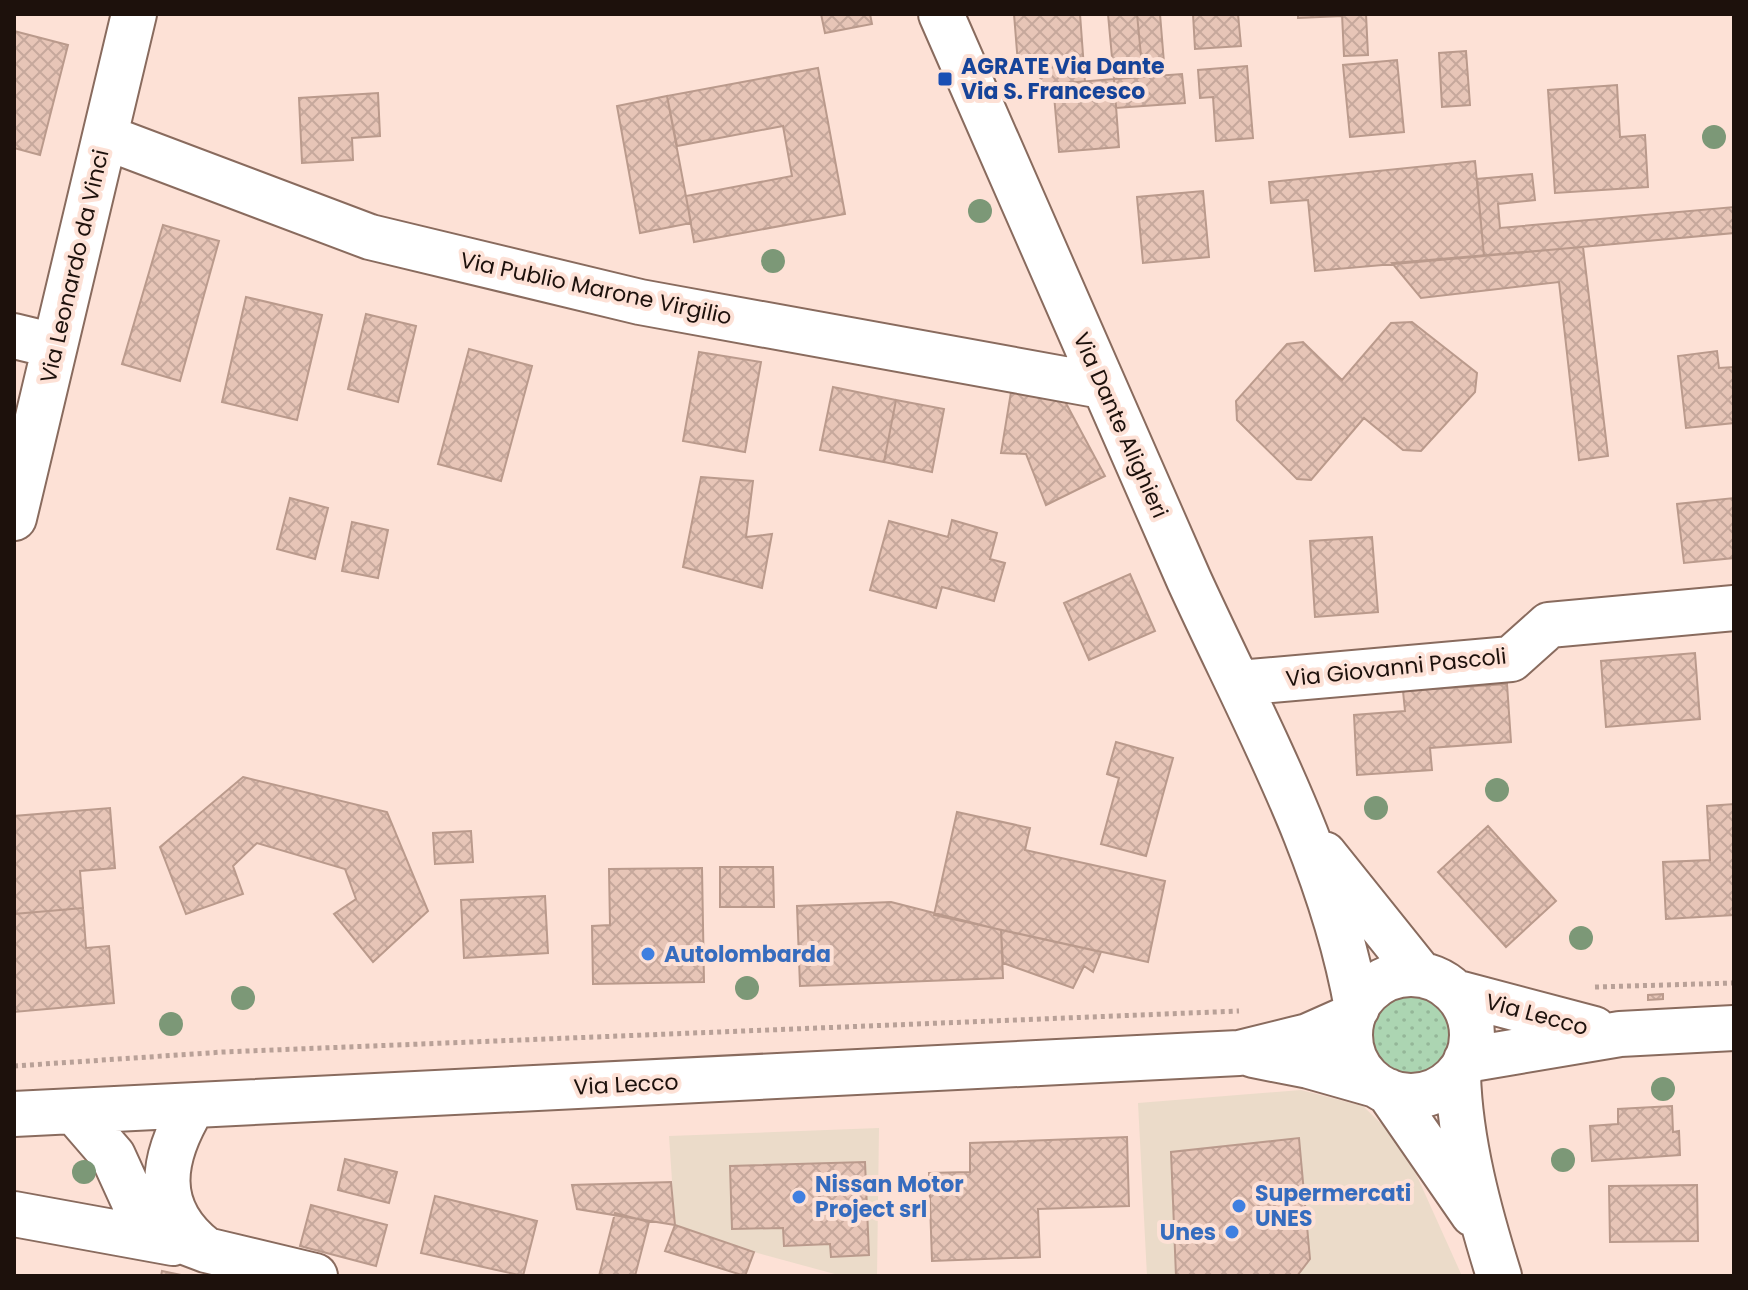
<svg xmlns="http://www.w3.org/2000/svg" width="1748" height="1290" font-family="Poppins,sans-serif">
<defs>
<pattern id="garden-dots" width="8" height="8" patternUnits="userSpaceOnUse" patternTransform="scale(2)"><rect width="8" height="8" fill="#acd5b2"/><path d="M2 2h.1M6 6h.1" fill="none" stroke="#94b698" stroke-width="1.8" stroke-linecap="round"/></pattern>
<pattern id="building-cross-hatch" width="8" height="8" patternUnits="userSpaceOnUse" patternTransform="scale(2)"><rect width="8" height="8" fill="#e7c5b7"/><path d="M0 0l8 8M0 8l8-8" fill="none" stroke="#c6a89c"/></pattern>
</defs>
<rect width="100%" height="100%" fill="#fde1d6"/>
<path fill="#ebdbc9" d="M1301 1090 1363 1106 1403 1145 1462 1276H1147L1138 1103Z
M879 1128 877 1276H842L754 1252 675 1225 669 1136Z"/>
<path fill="url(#garden-dots)" d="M1371 1036a41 41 0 1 1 82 0a41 41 0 1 1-82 0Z"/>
<path fill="url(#building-cross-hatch)" stroke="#ba9a8c" stroke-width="2" d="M821 14H870L872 24 825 33Z
M1014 14H1080L1085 82 1041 85 1039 62 1018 64Z
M1108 14H1137L1143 77 1114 79Z
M1137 14H1160L1165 75 1143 77Z
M1193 14H1238L1241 46 1195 49Z
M1298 14H1342V16L1298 18Z
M1342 14H1366L1368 55 1344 56Z
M14 31 68 45 40 155 14 148Z
M1466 51 1470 105 1442 107 1439 53Z
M1397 60 1404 132 1350 137 1343 65Z
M1247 66 1253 138 1216 141 1213 97 1200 98 1198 70Z
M818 68 845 214 694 242 686 196 792 176 783 126 677 146 667 96Z
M1182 74 1185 103 1116 108 1114 79Z
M1114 79 1119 147 1059 152 1053 84Z
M1617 85 1620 137 1645 135 1648 187 1555 193 1548 90Z
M378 93 380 136 352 138 353 160 302 163 299 98Z
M667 96 691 223 640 233 617 106Z
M1475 161 1484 256 1315 271 1308 200 1271 203 1269 182Z
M1532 174 1535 200 1498 204 1500 228 1734 207V233L1484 256 1477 179Z
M1203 191 1209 257 1143 263 1137 197Z
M163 225 219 241 180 381 122 364Z
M1583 247 1608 456 1579 460 1559 282 1421 298 1392 263Z
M246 297 322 315 297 420 222 402Z
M366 314 416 326 398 402 348 389Z
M1412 322 1477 373 1475 392 1421 451 1403 450 1364 418 1311 480 1297 479 1237 420 1236 401 1287 344 1303 342 1342 380 1391 323Z
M469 349 532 366 501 481 438 464Z
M1717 351 1719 368 1734 367V423L1686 428 1678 356Z
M699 352 761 362 745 452 683 441Z
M1012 386 1061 394 1105 476 1046 505 1026 454 1001 453Z
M833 387 896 400 884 462 820 450Z
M896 400 944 409 932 472 884 462Z
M701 477 753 481 746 537 772 534 762 588 683 567Z
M290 498 328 508 315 559 277 549Z
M1734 498V558L1684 563 1677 504Z
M952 520 997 533 990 559 1005 563 994 601 942 587 936 608 870 590 889 521 948 537Z
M352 522 388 530 378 578 342 571Z
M1372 537 1378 612 1315 617 1310 541Z
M1130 574 1155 631 1089 660 1064 603Z
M1695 653 1700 719 1606 727 1601 661Z
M1507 684 1511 742 1430 748 1432 770 1357 775 1354 715 1405 711 1403 691Z
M1116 742 1173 758 1146 856 1101 844 1119 778 1107 774Z
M243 777 387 812 428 911 373 962 334 914 356 899 345 869 257 843 233 866 243 894 186 914 160 847Z
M1734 804V915L1666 919 1663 862 1710 860 1707 806Z
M110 808 115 868 80 871 83 908 14 914V816Z
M957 812 1030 828 1025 850 1165 881 1148 962 934 915Z
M1488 826 1556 901 1506 947 1438 872Z
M471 831 473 862 435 864 433 833Z
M720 867H773L774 907H720Z
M702 868 704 982 593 984 592 926 610 925 609 869Z
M545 896 548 953 464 958 461 900Z
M891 902 1001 930 1003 978 800 986 797 906Z
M83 908 86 948 109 946 114 1003 14 1012V914Z
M1001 930 1101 952 1093 972 1084 966 1073 988 1003 963Z
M1663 994V999L1648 1000V995Z
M1672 1106 1673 1132 1679 1131 1680 1155 1592 1161 1590 1126 1618 1124V1109Z
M1127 1137 1129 1206 1038 1209 1040 1257 932 1261 929 1173 970 1172V1143Z
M1299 1138 1310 1259 1297 1276H1176L1171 1152Z
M345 1159 397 1172 389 1203 338 1190Z
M865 1162 869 1255 831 1257 830 1244 784 1246 783 1228 732 1229 730 1166Z
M671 1182 675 1225 577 1209 572 1185Z
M1697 1185 1698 1241 1610 1242 1609 1186Z
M435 1196 537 1221 523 1276 421 1253Z
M311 1205 387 1225 376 1266 300 1246Z
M615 1213 649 1222 635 1276H599Z
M675 1225 754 1252 745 1276 665 1251Z
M162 1271 186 1276H161Z"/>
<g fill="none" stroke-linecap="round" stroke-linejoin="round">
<defs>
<path id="minor" d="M941 14C1023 203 1105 392 1189 580 1253 720 1330 855 1357 1008
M105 137 370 237 640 302 1102 386
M14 336 55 346
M14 518 134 14
M1239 683 1511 659 1549 625 1734 608
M1324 854 1421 975
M1350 1035a61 61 0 1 1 122 0a61 61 0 1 1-122 0Z
M1454 992 1594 1029
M1253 1055 1309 1066 1376 1085
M1466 1060 1620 1034 1734 1028
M1458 1075C1460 1142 1479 1212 1499 1276
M1388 1091 1473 1214
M193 1106C162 1157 152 1208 205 1249
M75 1112 113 1156 139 1213 161 1233 206 1250 315 1276
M14 1114 1239 1053 1308 1036 1353 1016
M14 1214 173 1243"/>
</defs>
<use href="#minor" stroke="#896b5e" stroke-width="48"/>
<path stroke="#b9a198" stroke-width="5" stroke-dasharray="4 4" stroke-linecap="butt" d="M1595 987 1734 983
M14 1066 223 1052 1239 1011"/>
<use href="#minor" stroke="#fff" stroke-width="44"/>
</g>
<g fill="#7c9877">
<circle cx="1714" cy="137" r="12"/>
<circle cx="980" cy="211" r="12"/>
<circle cx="773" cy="261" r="12"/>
<circle cx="1497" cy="790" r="12"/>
<circle cx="1376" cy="808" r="12"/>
<circle cx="1581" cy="938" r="12"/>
<circle cx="747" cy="988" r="12"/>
<circle cx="243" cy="998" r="12"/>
<circle cx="171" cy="1024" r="12"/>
<circle cx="1663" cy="1089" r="12"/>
<circle cx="1563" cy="1160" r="12"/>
<circle cx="84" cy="1172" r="12"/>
</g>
<rect fill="#1a4fb4" stroke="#fde1d6" stroke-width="3" x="937" y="71" width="16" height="16" rx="4"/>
<g fill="#3f7fe0" stroke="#fde1d6" stroke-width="3">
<circle cx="648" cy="954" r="8"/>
<circle cx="799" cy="1197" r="8"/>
<circle cx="1239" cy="1206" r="8"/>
<circle cx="1232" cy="1232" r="8"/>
</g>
<g text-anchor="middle" stroke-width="8" stroke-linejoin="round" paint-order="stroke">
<g font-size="22" font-weight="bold" fill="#164399" stroke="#fde1d6" text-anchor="start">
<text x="961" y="74">AGRATE Via Dante<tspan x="961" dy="25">Via S. Francesco</tspan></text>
</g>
<g font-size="22" fill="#1d110c" stroke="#fde1d6">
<text transform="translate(74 266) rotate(-77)" y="8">Via Leonardo da Vinci</text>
<text transform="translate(596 288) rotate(12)" y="8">Via Publio Marone Virgilio</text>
<text transform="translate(1121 425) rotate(66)" y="8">Via Dante Alighieri</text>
<text transform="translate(1396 667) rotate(-6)" y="8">Via Giovanni Pascoli</text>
<text transform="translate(1537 1014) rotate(15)" y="8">Via Lecco</text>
<text transform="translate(626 1084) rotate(-3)" y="8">Via Lecco</text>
</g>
<g font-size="22" font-weight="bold" fill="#366cbe" stroke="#fde1d6" text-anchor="start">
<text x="664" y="962">Autolombarda</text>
<text x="815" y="1192">Nissan Motor<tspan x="815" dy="25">Project srl</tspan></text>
<text x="1255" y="1201">Supermercati<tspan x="1255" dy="25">UNES</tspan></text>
<text x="1216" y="1240" text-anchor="end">Unes</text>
</g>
</g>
<rect width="1748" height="1290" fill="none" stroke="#1d110c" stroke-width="32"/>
</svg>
